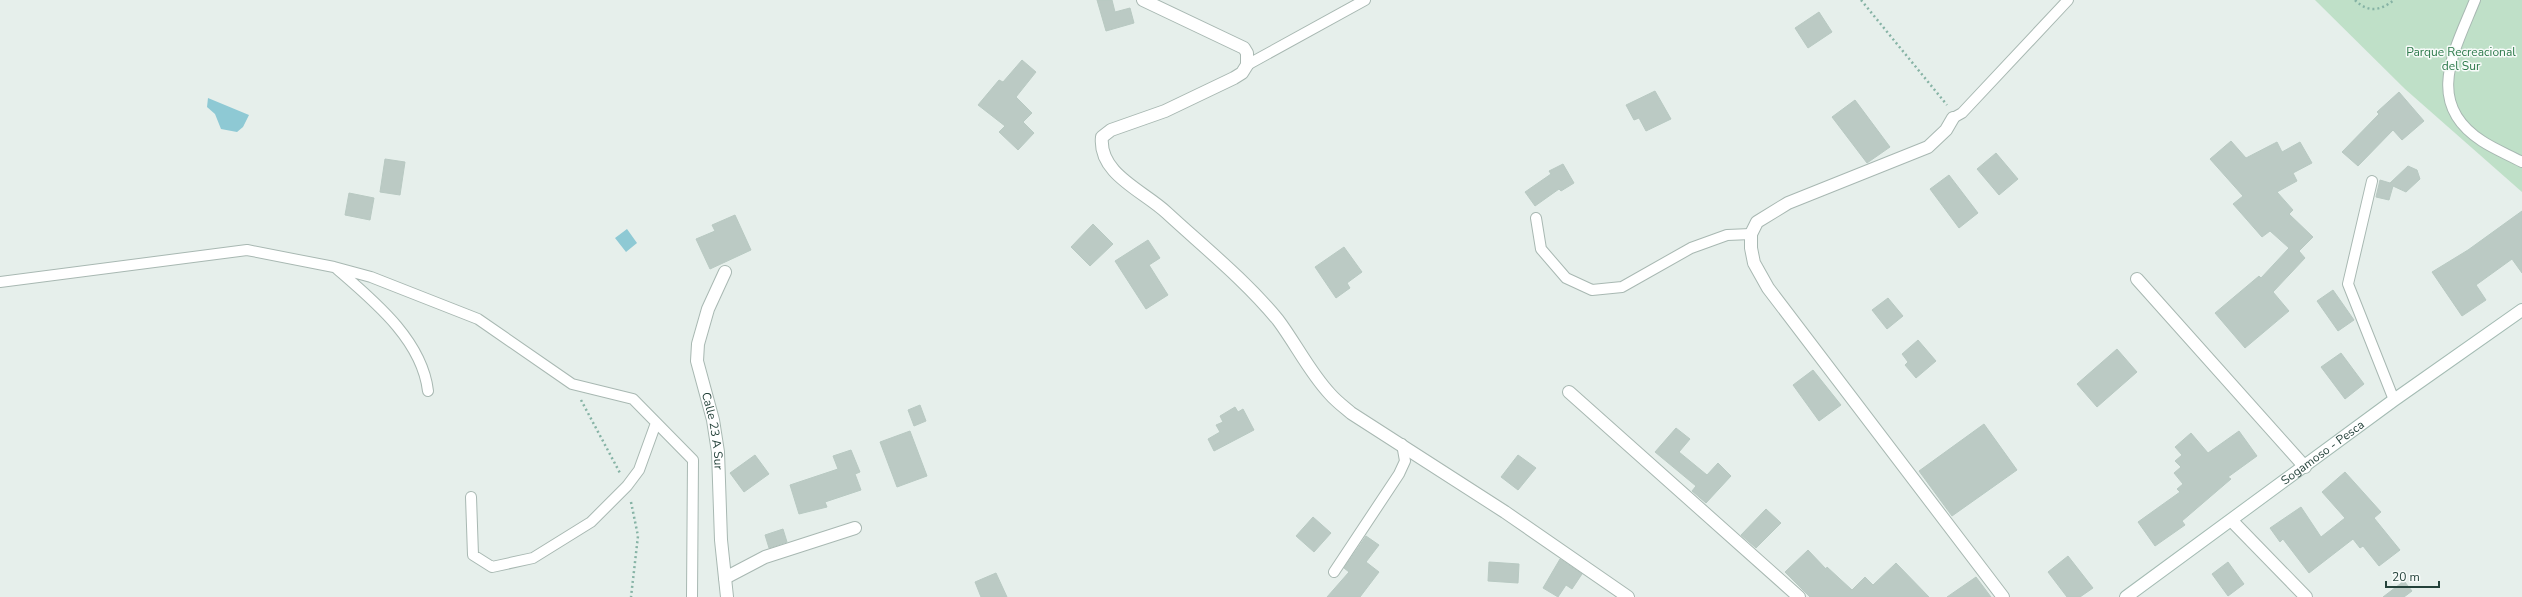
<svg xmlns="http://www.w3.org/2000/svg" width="2522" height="597" font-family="'Nunito Sans',sans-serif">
<rect width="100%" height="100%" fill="#e6efeb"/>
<path fill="#bfe0c8" d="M2315 0H2522V192L2405 89Z"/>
<path fill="#8ec9d4" d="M208 98 249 115 243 127 237 132 221 129 215 114 207 107Z
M627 229 637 243 626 252 615 238Z"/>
<path fill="#bbcac4" stroke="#b8c9c2" d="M1097 0H1112L1115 12 1130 8 1134 23 1106 31Z
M1819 12 1832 32 1808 48 1795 28Z
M1022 60 1036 72 1016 97 1032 113 1023 122 1034 133 1018 150 999 132 1005 126 978 105 999 80 1003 82Z
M1655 91 1671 119 1646 131 1639 118 1634 120 1626 105Z
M2399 92 2424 121 2402 140 2393 130 2358 166 2342 152 2379 114 2377 112Z
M1855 100 1890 147 1867 163 1832 117Z
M2231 141 2246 158 2277 142 2282 152 2300 142 2312 163 2293 173 2297 181 2277 192 2293 210 2289 214 2313 237 2299 251 2305 258 2273 292 2289 311 2245 348 2215 313 2259 276 2261 278 2289 248 2270 231 2262 237 2233 204 2243 196 2210 159Z
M1996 153 2018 179 1999 195 1977 169Z
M385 159 405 162 400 195 380 192Z
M1563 164 1574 183 1561 191 1559 189 1535 206 1525 192 1551 174 1549 171Z
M2408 166 2417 170 2420 179 2406 192 2393 186 2389 200 2376 197 2380 180 2390 183Z
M1949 175 1978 213 1959 228 1930 189Z
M349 193 374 198 370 220 345 215Z
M2522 211V273L2512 259 2476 285 2486 300 2462 316 2432 272 2468 250Z
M735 215 751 250 710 269 696 239 715 231 712 225Z
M1093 224 1113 244 1090 266 1071 247Z
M1148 240 1160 258 1149 265 1168 295 1146 309 1115 261Z
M1344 247 1362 272 1347 283 1350 288 1336 298 1315 267Z
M2333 290 2354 320 2338 331 2317 301Z
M1888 298 1903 316 1887 329 1872 310Z
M1918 340 1936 361 1916 378 1905 365 1908 362 1902 354Z
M2117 349 2137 372 2097 407 2077 384Z
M2341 353 2364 384 2345 399 2321 367Z
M1813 370 1841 405 1819 421 1793 385Z
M920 405 926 421 914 426 908 410Z
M1235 407 1238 412 1243 409 1254 430 1214 451 1208 439 1220 432 1216 425 1223 422 1220 416Z
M1984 424 2017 470 1952 516 1919 471Z
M1676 428 1690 439 1679 452 1707 475 1718 463 1731 476 1706 503 1692 491 1696 486 1655 452Z
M910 431 927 476 897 487 880 442Z
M2239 431 2257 456 2228 477 2231 479 2182 521 2185 525 2155 546 2138 522 2180 492 2177 489 2183 484 2174 473 2181 467 2175 461 2182 455 2175 447 2191 433 2208 453Z
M851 450 860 472 855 474 861 490 825 502 827 507 799 514 790 485 838 469 833 456Z
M755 455 769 474 744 492 730 473Z
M1518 455 1536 468 1518 490 1501 477Z
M2345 472 2381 512 2374 518 2400 550 2379 566 2363 546 2360 548 2353 539 2309 573 2283 539 2280 542 2270 528 2301 507 2321 537 2345 518 2322 492Z
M1766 509 1781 523 1756 548 1741 535Z
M1313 517 1331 533 1314 552 1296 536Z
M783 529 787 542 769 548 765 535Z
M1366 536 1379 545 1366 562 1379 572 1360 597H1327L1349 572 1344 568Z
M1808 550 1826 569 1827 567 1852 590 1865 577 1873 585 1896 563 1929 597H1810L1785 572Z
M2068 556 2093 588 2080 597H2067L2048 572Z
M1560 559 1582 574 1572 589 1566 585 1558 597 1543 588Z
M1489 562 1519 564 1518 583 1488 581Z
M2228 562 2244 584 2228 596 2212 574Z
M996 573 1007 597H981L975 582Z
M1976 577 1991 597H1947Z
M2404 581 2412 591 2404 597H2383Z"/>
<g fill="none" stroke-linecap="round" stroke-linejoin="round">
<defs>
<path id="lane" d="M2475 0C2455 50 2423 103 2482 141 2494 149 2509 155 2522 162
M1247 65 1365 0
M1953 118 1962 113 2068 0
M2372 181 2348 284 2394 400
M1536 218 1541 249 1566 278 1592 290 1622 287 1691 248 1727 235 1751 234
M337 269C374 301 422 340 428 391
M0 282 247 250 334 267 371 277 478 319 572 384 633 399 693 460 692 597
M471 497 473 555 492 567 533 558 591 522 627 486 639 470 656 423
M1334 572 1399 474 1405 461 1402 444"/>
<g id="street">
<path d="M1143 0 1244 48 1247 53V65L1242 73 1234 78 1165 111 1111 130 1102 137C1098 174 1144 191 1167 213 1205 248 1245 280 1278 320 1296 344 1310 373 1330 394 1336 401 1344 407 1351 413L1505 512 1628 597"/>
<path d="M1953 118 1946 130 1928 147 1788 203 1757 222 1751 234V248L1754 263 1768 288 2003 597"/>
<path id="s1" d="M725 272 708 309 698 344 697 361 713 420 718 452 721 540 727 597"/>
<path d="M2137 279 2305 467"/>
<path d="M1569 392 1799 597"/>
<path d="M2232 521 2306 597"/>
<path d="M725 578 765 557 855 528"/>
</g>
<g id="secondary">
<path id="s2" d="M2126 597 2394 400 2522 310"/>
</g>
</defs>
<use href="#lane" stroke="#a8b8b2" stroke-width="12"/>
<use href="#street" stroke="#a8b8b2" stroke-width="14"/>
<use href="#secondary" stroke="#a4bbb3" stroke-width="14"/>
<path stroke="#86b3a5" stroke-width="2.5" stroke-dasharray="2 3" stroke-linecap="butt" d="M1861 0 1947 105
M2355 0C2368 13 2380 11 2394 0
M581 400 620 473
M631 502 638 536 631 597"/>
<use href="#lane" stroke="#fff" stroke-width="10"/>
<use href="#street" stroke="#fff" stroke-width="12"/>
<use href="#secondary" stroke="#fff" stroke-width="12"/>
</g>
<g text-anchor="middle" stroke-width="3" stroke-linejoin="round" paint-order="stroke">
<g font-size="12" fill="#2d7a4b" stroke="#f7fbf9">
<text x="2461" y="56">Parque Recreacional<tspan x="2461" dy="14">del Sur</tspan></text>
</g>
<g font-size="12" fill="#24423a" stroke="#f7fbf9">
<text dy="4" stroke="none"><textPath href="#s1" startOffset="166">Calle 23 A Sur</textPath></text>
<text dy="4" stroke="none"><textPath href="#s2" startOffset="244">Sogamoso - Pesca</textPath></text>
</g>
</g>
<path d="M2386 581v6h53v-6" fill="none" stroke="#24423a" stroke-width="2"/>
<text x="2392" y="581" font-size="12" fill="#24423a" stroke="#f7fbf9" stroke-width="3" paint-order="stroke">20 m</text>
</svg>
